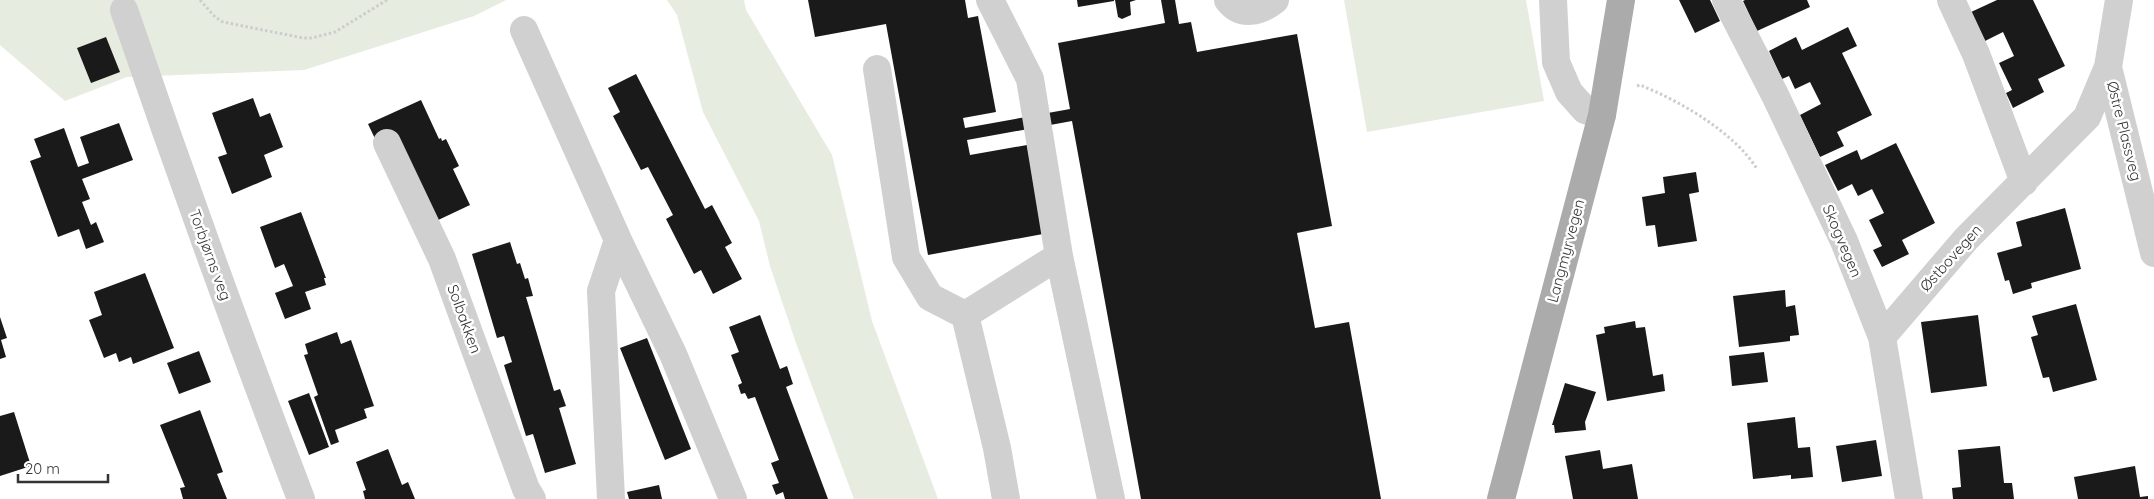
<svg xmlns="http://www.w3.org/2000/svg" width="2154" height="499" font-family="Quicksand,sans-serif">
<rect width="100%" height="100%" fill="#fff"/>
<path fill="#e6ecdf" d="M0 0H506L474 16 304 70 127 77 65 101 0 45Z
M667 0H744L746 10 832 155 872 321 938 499H854L796 343 770 266 759 221 703 112 677 15Z
M1344 0H1526L1544 101 1367 132Z"/>
<path fill="#1a1a1a" d="M808 0H965L968 18 978 16 996 112 963 118 965 128 1070 109 1058 43 1165 23 1161 0H1175L1179 24 1191 22 1197 52 1297 34 1332 226 1297 233 1315 328 1349 322 1381 499H1141L1072 121 967 140 970 155 1027 145 1043 234 928 255 886 24 815 37Z
M1077 0H1114V1L1078 7Z
M1115 0H1136L1130 2 1131 15 1122 19 1118 17Z
M1679 0H1710L1720 21 1695 33Z
M1745 0H1807L1810 7 1757 31 1743 1Z
M1997 0H2033L2065 66 2038 79 2044 92 2013 108 2006 93 2012 90 1999 63 2014 56 2003 32 1985 41 1971 12Z
M1848 27 1857 46 1842 53 1872 115 1837 132 1844 146 1820 157 1800 115 1821 104 1810 82 1795 89 1789 76 1782 79 1769 51 1796 37 1802 50Z
M106 37 120 72 91 83 77 48Z
M636 74 705 209 712 205 732 243 725 247 742 279 713 294 701 270 694 274 666 219 673 215 648 167 641 170 613 116 620 112 608 88Z
M253 98 260 117 270 113 283 147 264 155 272 177 232 194 218 157 227 154 212 113Z
M421 100 439 139 441 138 442 141 446 139 459 166 453 169 470 205 434 222 378 145 368 124Z
M119 123 133 160 82 179 90 199 82 202 91 225 96 222 104 242 86 249 79 229 58 237 30 161 41 157 34 139 64 128 78 167 89 163 80 137Z
M1896 143 1935 223 1902 240 1909 254 1882 267 1873 250 1882 246 1869 220 1884 213 1872 189 1858 196 1852 184 1838 191 1825 165 1857 150 1861 160Z
M1696 172 1699 192 1689 194 1697 241 1658 247 1655 225 1646 226 1642 197 1665 193 1663 177Z
M2065 208 2081 269 2031 283 2032 288 2013 294 2009 280 2005 281 1997 253 2022 246 2016 222Z
M301 212 326 278H324L326 285 305 292 311 309 285 319 275 293 293 286 284 264 275 268 260 227Z
M510 242 517 264 520 263 525 279 528 278 533 296 526 297 554 391 560 389 566 406 559 408 576 464 545 473 533 434 526 436 504 365 512 362 504 336 497 338 472 254Z
M145 273 174 348 133 364 131 357 119 362 116 353 104 358 89 320 102 315 94 292Z
M1785 290 1786 307 1795 305 1799 335 1790 336V341L1739 347 1733 296Z
M2076 304 2097 380 2053 392 2049 377 2043 378 2031 337 2038 335 2032 316Z
M760 315 780 369 787 366 793 384 786 387 828 499H785L783 492 776 495 772 485 779 483 771 463 779 460 755 397 748 399 745 393 741 394 738 385 742 383 731 355 739 352 729 327Z
M1978 315 1987 386 1931 393 1921 322Z
M0 317 7 338 1 340 6 357 0 359Z
M1635 321 1636 328 1645 327 1653 376 1663 374 1665 391 1607 401 1596 335 1605 333 1604 327Z
M337 332 341 344 351 340 374 406 364 409 367 418 335 430 339 442 331 445 314 397 318 395 304 355 308 354 305 344Z
M647 338 691 449 665 460 620 348Z
M199 351 211 382 179 394 167 363Z
M1764 352 1768 382 1732 386 1729 356Z
M1565 383 1596 392 1585 422 1586 430 1555 433 1554 425H1552Z
M309 393 329 447 309 455 288 401Z
M200 410 223 472 217 474 227 499H183L180 488 185 487 160 425Z
M14 412 31 466 0 476V416Z
M1795 417 1798 448 1810 447 1813 477 1791 479V475L1753 479 1747 423Z
M1876 440 1882 476 1842 482 1836 446Z
M2000 446 2004 483H2012L2014 499H1953L1952 488 1961 487 1958 450Z
M388 449 402 485 408 482 415 499H365L363 491 366 490 356 462Z
M1600 450 1603 469 1632 464 1638 499H1573L1565 456Z
M2135 466 2140 497 2148 496V499H2078L2074 477Z
M659 485 662 499H629L627 492Z"/>
<g fill="none" stroke-linecap="round" stroke-linejoin="round">
<path stroke="#cdcdcd" stroke-width="3" stroke-dasharray="2.5 2.5" stroke-linecap="butt" d="M200 0 215 17 223 22 303 38H312L335 32 387 0
M1637 86 1640 85C1680 101 1734 132 1757 169"/>
<path stroke="#d0d0d0" stroke-width="28" d="M990 0 1030 79 1059 256 1111 499
M1228 0C1241 17 1260 12 1275 0
M1553 0 1556 62 1569 92 1585 110 1602 115
M1726 0 1775 95 1844 241 1882 337 1909 499
M1951 0 1976 54 2024 182
M124 10C180 174 239 337 301 499
M524 30 618 240 673 354 733 499
M2108 67 2154 253
M877 69 906 257 930 297 965 315 997 448 1006 499
M387 143 442 259 526 489 532 499
M965 315 1059 256
M1882 337 1966 239 2087 117 2108 67 2119 0
M611 499 601 291 618 240"/>
<path stroke="#ababab" stroke-width="28" d="M1501 499 1602 115 1621 0"/>
</g>
<g text-anchor="middle" stroke-width="5" stroke-linejoin="round" paint-order="stroke">
<g font-size="15" fill="#333" stroke="#fff">
<text transform="translate(2124 131) rotate(76)" y="5">Østre Plassveg</text>
<text transform="translate(1842 241) rotate(67)" y="5">Skogvegen</text>
<text transform="translate(1566 251) rotate(-75)" y="5">Langmyrvegen</text>
<text transform="translate(210 255) rotate(70)" y="5">Torbjørns veg</text>
<text transform="translate(1951 258) rotate(-48)" y="5">Østbovegen</text>
<text transform="translate(464 319) rotate(70)" y="5">Solbakken</text>
</g>
</g>
<path d="M18 474v8h90v-8" fill="none" stroke="#333333" stroke-width="2.5"/>
<text x="25" y="474" font-size="15" fill="#333333" stroke="#ffffff" stroke-width="4" paint-order="stroke">20 m</text>
</svg>
